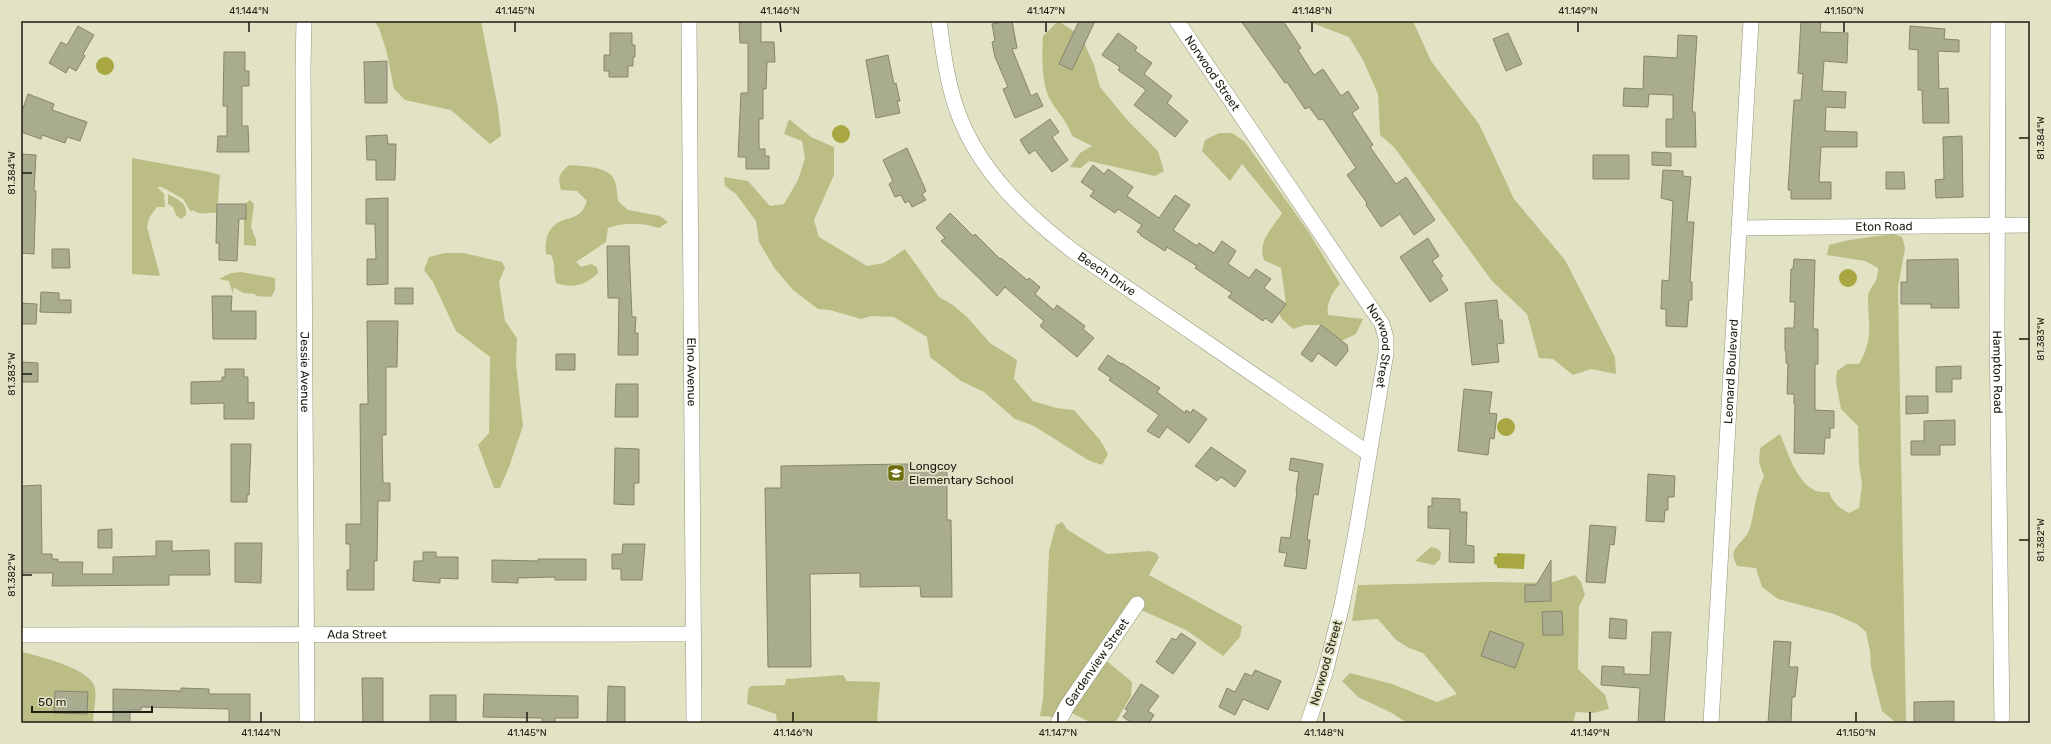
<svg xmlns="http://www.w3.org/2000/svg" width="2051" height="744" font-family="Rubik,sans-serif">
<rect width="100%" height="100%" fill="#e2e3c5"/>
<path fill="#bbbd85" d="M374 21H481L498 108 501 136 490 144 451 110 405 100 394 89 387 53 379 28Z
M1058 21 1081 36 1094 65 1100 87 1128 121 1158 151 1164 171 1155 176 1089 161 1081 168 1070 167 1080 153 1092 146 1072 136C1068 122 1058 113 1051 101 1041 86 1042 54 1043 36Z
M1307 21H1413L1431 61 1479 124 1514 199 1565 260 1615 357 1616 374 1591 369 1573 375 1553 359 1539 358 1527 314 1492 281 1394 147 1380 135 1378 94 1363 60 1349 37Z
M789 119 811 137 834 147V175L814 220 819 237 867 266 884 263 905 249 939 297 953 305 967 317 990 343 1017 360 1014 379 1033 401 1056 408 1074 410 1100 440 1108 454 1102 465 1088 460 1034 426 1015 419 984 392 961 381 930 357 927 337 894 317 871 316 861 319 830 310 818 309 793 290 775 269 759 242 756 221 736 194 725 186 724 177 748 181 770 206 784 204 798 180 805 158 802 141 784 134Z
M1219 133H1232L1245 142 1310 234 1340 284C1332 292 1326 304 1328 315L1363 319 1356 334 1341 341 1321 325H1305L1293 329 1282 319 1279 314 1286 304 1281 268 1264 260C1257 242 1273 227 1282 213L1242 164 1230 181 1202 151 1205 140Z
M132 158 209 172 220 175 217 213C209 212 200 216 193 210L191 212 183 199 162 187H157L164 194 165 207H157L149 218 147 227 160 276 132 274Z
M569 165C581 166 603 166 612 176 617 182 617 194 618 201L628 210 660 216 668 222 659 228C643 223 624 222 608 228L606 242 576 262 581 267 591 264 597 267 598 273C585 285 574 289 556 283 553 273 556 264 551 255L546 254C544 240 548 227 561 221 567 218 576 218 581 212 584 210 585 205 587 201L577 191 561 190C557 178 560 172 569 165Z
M168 194C177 199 188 203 186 215L181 219 176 215 173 207 168 204Z
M250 200 254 204 251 227 256 240V246L244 245V219H246V203Z
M1893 234 1902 237 1905 248 1898 288 1906 722 1894 721 1882 711 1871 667 1870 651 1866 632 1857 624 1834 614 1778 599 1762 587 1756 568 1737 566C1735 561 1732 557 1734 551 1738 543 1747 538 1750 528 1755 511 1755 493 1764 477L1759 462 1760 448 1780 434C1788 452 1796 482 1816 491 1820 492 1825 492 1829 492 1833 503 1839 508 1849 513L1859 508 1862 485 1859 464 1858 426 1841 409 1836 382 1837 371 1847 364H1859C1874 338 1868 325 1868 297 1868 290 1873 287 1876 280 1877 277 1878 272 1878 268L1865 261 1827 255 1829 245 1849 240Z
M445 253H464L502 262 505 268 499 282 505 321 517 338 516 364 523 426 509 467 500 488H494L478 445 489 433 490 357 456 331 433 282 424 270 429 257Z
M241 272 275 278V290L271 297 256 296 255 294 243 293 235 288 233 289V294L229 281 219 279 231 273Z
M1062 522 1068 530 1107 554 1149 551 1156 553 1159 557 1149 575 1242 626 1240 637 1223 656 1186 630 1132 606 1088 668 1108 662 1132 682 1131 696 1115 723H1092L1061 708 1055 717 1040 716 1043 699 1049 551 1056 525Z
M1431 547 1438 549 1441 552 1440 559 1434 565 1415 561Z
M1575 575 1581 582 1585 595 1579 606 1578 669 1605 695 1609 709 1593 713 1576 712 1573 723H1407L1392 713 1358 697 1342 681 1350 673 1392 684 1437 702 1457 694 1423 653 1409 648 1396 640 1378 619 1352 621 1358 585 1488 582 1550 583Z
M22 652C39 656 92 669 95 688 97 699 93 712 93 723H21Z
M843 675 847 681 880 682 877 723H777L776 714 747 704 748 690 751 686 785 685 786 679Z"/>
<path fill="#a8a742" d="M96 66a9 9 0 1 1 18 0a9 9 0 1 1-18 0Z
M832 134a9 9 0 1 1 18 0a9 9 0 1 1-18 0Z
M1839 278a9 9 0 1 1 18 0a9 9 0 1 1-18 0Z
M1497 427a9 9 0 1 1 18 0a9 9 0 1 1-18 0Z
M1497 553 1525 554 1524 569 1497 568V565L1494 564V557L1497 556Z"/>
<path fill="#aaac8f" stroke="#85856a" d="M739 21H761V42H774L775 62H767L766 89H763V119H759V149H765V156H769V169H746V157H738L741 93H748V43H740Z
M1006 21H1012L1017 48 1012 49 1031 96 1037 93 1043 106 1015 118 1003 89 1008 87 995 57 992 42 995 41 992 24Z
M1079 21H1095L1072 70 1059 64Z
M1241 21H1283L1301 48 1298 50 1314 75 1323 69 1341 96 1348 91 1359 108 1352 113 1373 145 1370 147 1396 184 1406 177 1435 220 1414 235 1400 214 1381 227 1366 205 1367 203 1347 175 1356 168 1323 119 1319 120 1309 107 1305 109 1287 82 1285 83Z
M1801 21H1821L1820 32 1848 33 1847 63 1824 61 1822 91 1846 92 1845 108 1826 107 1825 131 1857 132V147H1821L1819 182H1831V199H1791V190H1788L1794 100H1801L1803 74 1798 73Z
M78 26 94 35 83 54 85 56 76 71 69 67 66 73 49 63 61 42 67 45Z
M1910 26 1945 29 1944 39 1959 40V52L1938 51 1939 89 1948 88 1949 123H1923L1922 90H1918V50L1909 49Z
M610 33H632V45H635V57H633V66H628V77H609V71H604V55H610Z
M1118 33 1137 47 1135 51 1152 63 1144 74 1172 96 1167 103 1188 121 1175 137 1134 105 1146 90 1118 70 1120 67 1102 55Z
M1508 33 1522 64 1506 71 1493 39Z
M1678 35 1697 36 1692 112H1695L1696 147H1666V119H1673V95L1649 94 1648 107 1623 106 1624 88 1643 89 1644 56 1677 58Z
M224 52H245V71H249V86H242V126H248L249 152H217L218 136H227V106H223Z
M888 55 894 84 896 83 900 101H897L900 113 876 118 866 60Z
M387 61V103H365L364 62Z
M28 94 54 104 52 110 87 122 80 141 67 137 65 143 42 135 41 139 21 132V114Z
M1050 119 1059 132 1052 137 1068 160 1052 172 1035 150 1029 154 1020 140Z
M387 135 388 144H396L395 180H376V160H367L366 136Z
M1962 136 1963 197 1936 198 1935 180 1944 179 1943 137Z
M907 148 926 191 922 194 926 200 912 207 909 201 905 203 901 195 895 197 889 184 893 181 883 160Z
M1652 152 1671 153V166L1652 165Z
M21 154 36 155 34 191H36L34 254 21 253Z
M1593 155H1629V179H1593Z
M1093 165 1104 174 1108 169 1133 187 1127 196 1159 218 1175 195 1190 205 1173 230 1197 246 1199 243 1214 253 1222 241 1236 251 1228 264 1249 278 1256 269 1271 279 1264 288 1286 304 1272 323 1265 318 1263 321 1228 297 1232 293 1195 268 1197 266 1167 247 1165 251 1140 235 1141 234 1137 232 1142 225 1118 209 1115 213 1090 196 1094 191 1081 182Z
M1663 170 1683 171V176L1691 177 1687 222H1694L1690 282H1692V300H1689L1687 327 1666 326V309H1661L1662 280 1669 281 1673 201 1661 198Z
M1886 172H1904L1905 189H1886Z
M388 198V284L367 285V259H376L375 224H366V199Z
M217 204H246V219H239L237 261 219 260V243H216Z
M950 213 973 236 975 234 1000 259 1001 258 1027 280 1029 278 1040 287 1035 294 1054 310 1057 305 1085 326 1083 329 1094 338 1077 357 1040 326 1044 321 1005 287 997 296 941 241 945 238 936 228Z
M1428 238 1439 256 1432 261 1443 276 1440 278 1448 290 1430 302 1400 257Z
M607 246H629L632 317H636L635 333H638V355H618L619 298H608Z
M52 249H69L70 268H52Z
M1794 259 1815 260 1813 329H1818V364H1815V410L1834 411V428H1830V438H1825L1824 454 1794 453 1795 404H1794V394H1787L1788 363H1786V351H1785V328H1794L1795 302H1790L1791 269H1793Z
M1958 259 1959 308H1931V304H1901V282H1907V260Z
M395 288H413V304H395Z
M41 292 59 293V300H71V313L40 312Z
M212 296H232L231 311H256V339H213Z
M1497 300 1499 320H1502L1504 343 1497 344 1499 362 1472 365 1465 303Z
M21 303 37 304 36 324H21Z
M367 321H398L397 367H386V435H382L383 483H390V501H378L377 561H374V590H347V570H350V544H346V524H361L360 404H368Z
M1321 325 1347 345 1348 351 1336 366 1318 353 1312 362 1301 354Z
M556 354H575V370H556Z
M1108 355 1121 364 1122 363 1160 388 1157 392 1185 413 1186 410 1191 413 1193 409 1207 419 1189 443 1167 427 1159 438 1147 431 1159 415 1109 380 1111 378 1098 369Z
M22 362 38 363V382H22Z
M1961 366V379H1952V392H1936V367Z
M225 369H244V377H248V403L254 402V419H224V403L191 404V382L222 381V377H225Z
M616 384H638V417H615Z
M1464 389 1492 392 1489 413 1497 414 1494 439 1490 438 1488 455 1458 451Z
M1906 396H1928V413L1906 414Z
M1955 420V445H1940V455H1911V441H1924V421Z
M231 444H251L249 495H247V502H231Z
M1211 447 1246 471 1235 487 1221 477 1217 481 1195 466Z
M615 448 639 449V483H634V505L614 504Z
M1291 458 1323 464 1318 495 1314 494 1309 526 1307 540H1310L1306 569 1284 566 1287 553 1279 552 1281 537 1290 538 1297 492 1296 491 1299 472 1289 470Z
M908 464V469L947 468V520H951L952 597H921L920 586 860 587V573L810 574 811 667H768L765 488H781V466Z
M1648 474 1675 476 1674 497H1668V510H1665L1664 522 1646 521Z
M41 485 42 554H52V559H58V562H83L82 574H113V557L156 556V541H172V551L209 550 210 575H169V585L52 586 53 573H21V486Z
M1432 498 1460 499V512H1467L1466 545 1474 546V563L1449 562 1450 529 1428 528V506H1432Z
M1590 525 1616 527 1614 545 1610 544 1605 583 1586 582Z
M112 529V548H98V530Z
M235 543H262L261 583 235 582Z
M623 544H645L642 580H621V569H612V554H622Z
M423 552H436V557H458V579L440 578V583L413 581 414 561H423Z
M538 559H586V580H555V577L518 578V583L492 582V560L538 561Z
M1551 560V601L1525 602V585H1536Z
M1562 611 1563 635H1543L1542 612Z
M1610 618 1627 620 1626 639 1609 638Z
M1490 631 1524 644 1515 668 1481 656Z
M1652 632H1671L1664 723H1638L1640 688 1601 685 1602 666 1624 667V674L1650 675Z
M1181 633 1196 643 1173 674 1156 662 1172 638 1176 640Z
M1774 641 1791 642 1789 667H1798L1795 697H1792L1791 723H1768Z
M1255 670 1281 681 1268 710 1243 699 1235 715 1219 707 1227 688 1235 692 1245 673 1252 676Z
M362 678H383V722L363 723Z
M1141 684 1159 696 1148 711 1154 715 1149 723H1132L1123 717 1128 710 1125 709Z
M608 686 625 687V723H607Z
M181 688 209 689V694H250V723H229V709L141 707V710H130V723H113V689L181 691Z
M55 691 88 692 87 714 54 713Z
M484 694 578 696V718H555V723H542V718L483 717Z
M430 695H456V723H430Z
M1954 701V723H1914V702Z"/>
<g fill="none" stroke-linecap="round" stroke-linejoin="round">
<defs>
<g id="minor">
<path id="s1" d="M304 21 303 68 307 723"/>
<path id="s2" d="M689 21 694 723"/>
<path id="s3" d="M939 21C943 50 947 82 957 110 978 170 1024 213 1073 251L1368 453"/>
<path id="s4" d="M1177 21 1382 324 1386 338V353L1356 533 1342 605 1325 673 1308 723"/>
<path id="s5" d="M1998 21 1997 327 2002 723"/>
<path id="s6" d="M1739 228 2030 225"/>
<path id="s7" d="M21 635 694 634"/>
<path id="s8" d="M1058 723 1067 706 1137 604"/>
<path id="s9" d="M1711 723 1751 21"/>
</g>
</defs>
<use href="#minor" stroke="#929378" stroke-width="16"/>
<use href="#minor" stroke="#fff" stroke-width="15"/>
</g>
<path fill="none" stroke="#1d1d12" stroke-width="1.5" d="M249 22V32M515 22V32M780 22 781 32M1046 22V32M1312 22V32M1578 22V32M1844 22V32M2019 138H2029M22 173H32M2019 339H2029M22 374H32M2019 540H2029M22 575H32M261 712V722M527 712V722M793 712V722M1058 712V722M1324 712V722M1590 712V722M1856 712V722"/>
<defs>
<symbol id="school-square" viewBox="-11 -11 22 22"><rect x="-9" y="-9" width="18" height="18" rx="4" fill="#6d6c0c" stroke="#e2e3c5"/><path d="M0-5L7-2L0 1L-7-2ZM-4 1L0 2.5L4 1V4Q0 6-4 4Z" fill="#fff"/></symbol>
</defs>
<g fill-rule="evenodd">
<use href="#school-square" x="886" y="463" width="20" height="20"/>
</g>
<g text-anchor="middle" stroke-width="4" stroke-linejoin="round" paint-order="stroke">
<g font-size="12" fill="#1d1d12" stroke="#e2e3c5">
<text dy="4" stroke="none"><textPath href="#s4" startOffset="63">Norwood Street</textPath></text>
<text dy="4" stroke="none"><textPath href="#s6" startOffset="145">Eton Road</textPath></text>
<text dy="4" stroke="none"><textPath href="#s3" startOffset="317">Beech Drive</textPath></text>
<text dy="4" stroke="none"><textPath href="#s4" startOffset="387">Norwood Street</textPath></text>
<text dy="4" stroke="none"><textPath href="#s1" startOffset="351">Jessie Avenue</textPath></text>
<text dy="4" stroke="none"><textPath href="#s2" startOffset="351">Elno Avenue</textPath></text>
<text dy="4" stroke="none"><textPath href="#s9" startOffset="352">Leonard Boulevard</textPath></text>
<text dy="4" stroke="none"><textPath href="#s5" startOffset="351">Hampton Road</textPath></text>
<text dy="4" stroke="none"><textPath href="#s7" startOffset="336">Ada Street</textPath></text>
<text dy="4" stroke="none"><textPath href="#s8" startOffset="72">Gardenview Street</textPath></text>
<text transform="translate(1326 663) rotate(-74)" y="4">Norwood Street</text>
</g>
<g font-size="12" fill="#1d1d12" stroke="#e2e3c5" text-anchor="start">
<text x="909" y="470">Longcoy<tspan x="909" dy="14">Elementary School</tspan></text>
</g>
</g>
<rect width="2051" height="744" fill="none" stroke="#e2e3c5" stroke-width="44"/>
<path d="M32 706v6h120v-6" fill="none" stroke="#1d1d12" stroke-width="2"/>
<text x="38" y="706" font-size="12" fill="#1d1d12" stroke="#e2e3c5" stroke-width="3" paint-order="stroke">50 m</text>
<rect x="22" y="22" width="2007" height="700" fill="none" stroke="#1d1d12" stroke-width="1.5"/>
<g font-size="10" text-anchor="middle" fill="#1d1d12">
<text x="249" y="14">41.144°N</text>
<text x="515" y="14">41.145°N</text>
<text x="780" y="14">41.146°N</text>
<text x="1046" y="14">41.147°N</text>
<text x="1312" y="14">41.148°N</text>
<text x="1578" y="14">41.149°N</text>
<text x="1844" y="14">41.150°N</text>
<text transform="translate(2040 138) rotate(-90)" y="4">81.384°W</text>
<text transform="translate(11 173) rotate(-90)" y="4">81.384°W</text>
<text transform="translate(2040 339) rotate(-90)" y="4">81.383°W</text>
<text transform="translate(11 374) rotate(-90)" y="4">81.383°W</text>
<text transform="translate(2040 540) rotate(-90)" y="4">81.382°W</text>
<text transform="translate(11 575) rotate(-90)" y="4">81.382°W</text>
<text x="261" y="736">41.144°N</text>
<text x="527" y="736">41.145°N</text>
<text x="793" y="736">41.146°N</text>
<text x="1058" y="736">41.147°N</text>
<text x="1324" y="736">41.148°N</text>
<text x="1590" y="736">41.149°N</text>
<text x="1856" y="736">41.150°N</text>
</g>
</svg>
